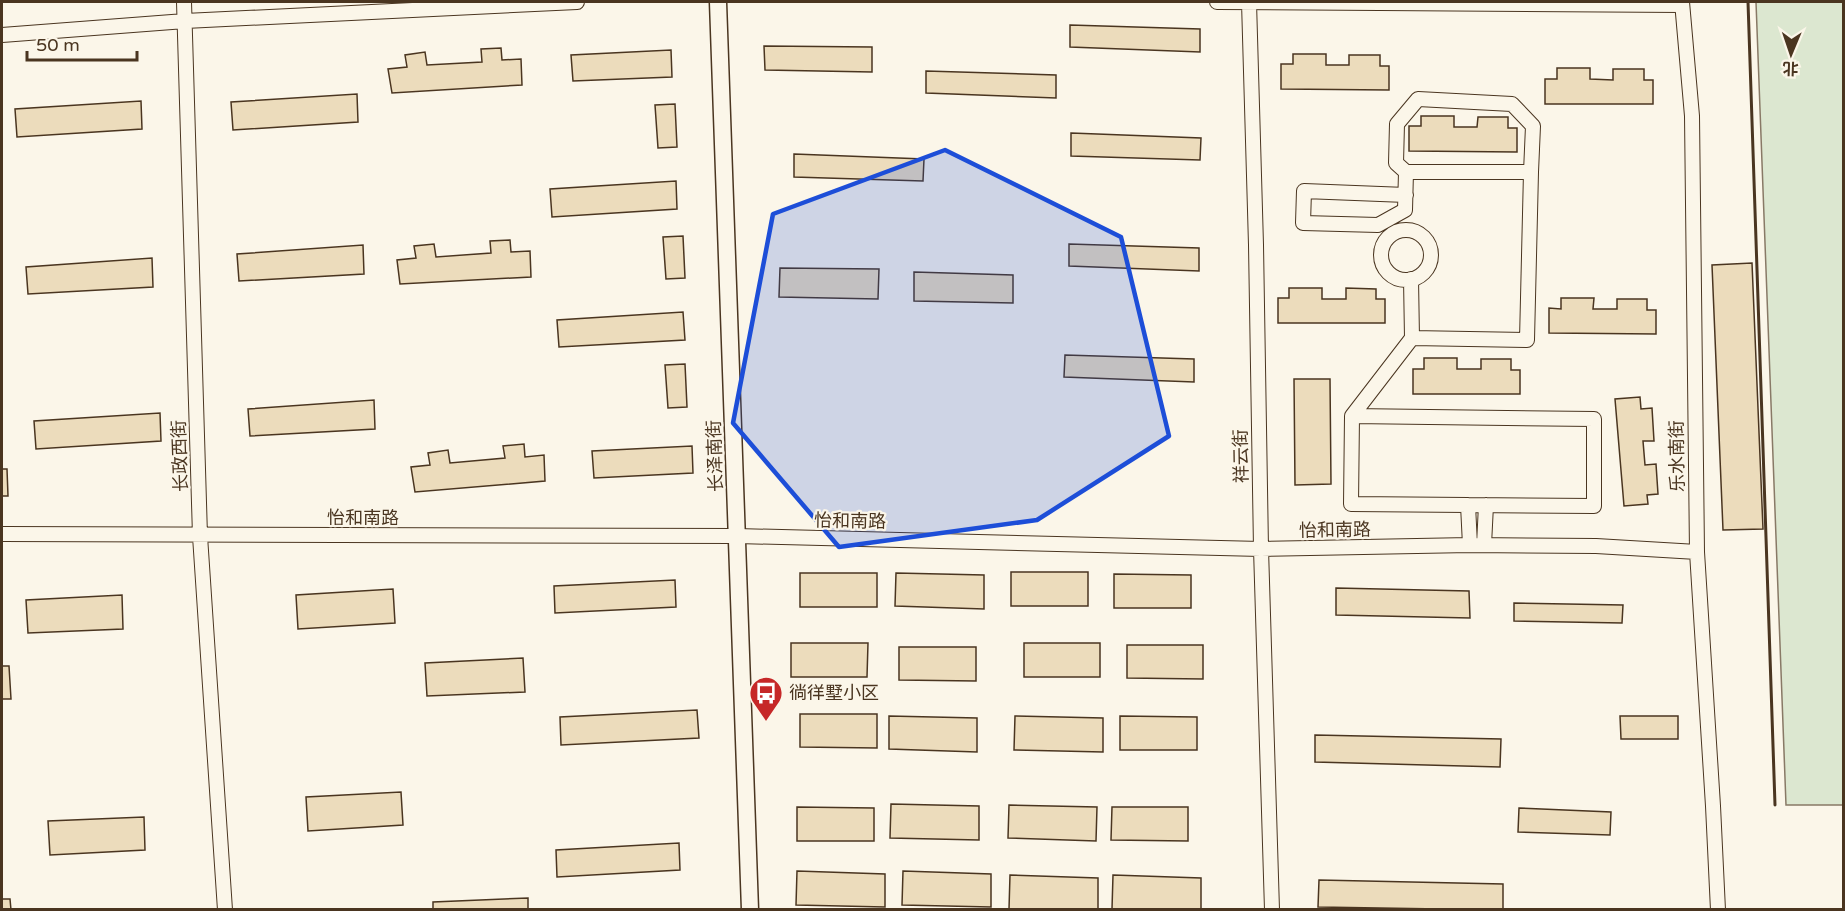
<svg xmlns="http://www.w3.org/2000/svg" width="1845" height="911" font-family="'Varela Round','Noto Sans SC',sans-serif">
<rect width="100%" height="100%" fill="#fbf6e9"/>
<path fill="#dce7d0" stroke="#887966" stroke-width="1.5" d="M1756 2H1843V805H1786Z"/>
<path fill="#ecdcbc" stroke="#4a3520" stroke-width="1.5" d="M1070 25 1200 29V52L1070 47Z
M764 46 872 47V72L765 70Z
M501 48 502 60 521 59 522 85 392 93 388 69 407 67 405 55 425 52 427 65 482 62 481 49Z
M671 50 672 77 573 81 571 55Z
M1293 54H1326V65H1349V55H1380V66H1389V90L1281 89V64H1293Z
M1557 68H1590V79L1613 80V69H1644V80H1653V104H1545V79H1557Z
M926 71 1056 75V98L926 93Z
M357 94 358 122 233 130 231 102Z
M141 101 142 129 17 137 15 109Z
M675 104 677 147 658 148 655 105Z
M1421 116H1454V127H1477L1478 117H1508V128H1517V152L1409 151V126H1421Z
M1071 133 1201 138 1200 160 1071 156Z
M794 154 924 159 923 181 794 177Z
M676 181 677 209 552 217 550 189Z
M683 236 685 278 666 279 663 237Z
M510 240 511 252 530 251 531 277 400 284 397 260 416 258 414 246 434 244 436 257 491 253 490 241Z
M1069 244 1199 248V271L1069 266Z
M363 245 364 274 239 281 237 254Z
M152 258 153 287 28 294 26 267Z
M1752 263 1763 529 1723 530 1712 265Z
M780 268 879 269 878 299 779 297Z
M914 272 1013 275V303L914 301Z
M1289 288H1322V299H1346V288L1376 289V299H1385V323H1278V298H1289Z
M1561 298H1594L1593 309H1617V299H1647V310H1656V334L1549 333V308L1561 309Z
M683 312 685 340 559 347 557 320Z
M1065 355 1194 359V382L1064 377Z
M1424 358H1457V369H1481V359H1511V370H1520V394H1413V369H1424Z
M685 364 687 407 668 408 665 365Z
M1294 379H1330L1331 484 1295 485Z
M1640 397 1641 409 1652 408 1654 441H1643L1645 465 1656 464 1658 494 1647 495 1648 504 1624 506 1615 399Z
M374 400 375 429 250 436 248 409Z
M160 413 161 441 36 449 34 421Z
M524 444 525 457 544 455 545 481 415 492 411 467 430 465 428 453 448 450 450 463 505 458 503 446Z
M692 446 693 473 594 478 592 451Z
M2 469H7L8 496H2Z
M1011 572H1088V606H1011Z
M800 573H877V607H800Z
M896 573 984 575V609L895 606Z
M1114 574 1191 575V608H1114Z
M675 580 676 607 555 613 554 586Z
M1336 588 1469 591 1470 618 1336 615Z
M393 589 395 623 298 629 296 595Z
M122 595 123 629 28 633 26 600Z
M1514 603 1623 605 1622 623 1514 621Z
M791 643H868L867 677H791Z
M1024 643H1100V677H1024Z
M1127 645H1203V679L1127 678Z
M899 647H976V681L899 680Z
M523 658 525 692 427 696 425 663Z
M2 666H9L11 699H2Z
M697 710 699 738 561 745 560 717Z
M800 714H877V748L800 747Z
M889 716 977 718V752L889 749Z
M1015 716 1103 718V752L1014 750Z
M1120 716 1197 717V750H1120Z
M1620 716H1678V739H1621Z
M1315 735 1501 739 1500 767 1315 762Z
M401 792 403 825 308 831 306 797Z
M891 804 979 806V840L890 838Z
M1009 805 1097 807 1096 841 1008 838Z
M797 807 874 808V841H797Z
M1112 807H1188V841L1111 840Z
M1519 808 1611 812 1610 835 1518 832Z
M144 817 145 850 50 855 48 821Z
M679 843 680 870 557 877 556 850Z
M797 871 885 874V907L796 905Z
M903 871 991 874V907L902 905Z
M1010 875 1098 878V910L1009 909Z
M1113 875 1201 878V910L1112 909Z
M1319 880 1503 884V910L1318 907Z
M528 898V910H433V902Z
M2 899H10L11 910H2Z"/>
<g fill="none" stroke-linecap="round" stroke-linejoin="round">
<defs>
<path id="minor" d="M184 2 200 536 225 910
M1217 2 1682 5
M1249 2 1256 245 1261 549 1272 910
M1682 2 1692 116 1697 552 1713 806 1718 910
M2 35 185 21 577 2
M1406 172 1396 163 1397 124 1418 99 1512 104 1533 126 1531 172
M1406 195 1304 191 1303 223 1378 225 1405 210 1406 172H1531L1527 340 1412 338
M1381 255a25 25 0 1 1 50 0a25 25 0 1 1-50 0Z
M1352 416 1594 419V506L1351 504Z
M1352 416 1412 338 1411 279
M1468 505 1470 545
M2 534 737 536 1261 549 1470 545 1596 546 1697 552
M1484 545 1486 505"/>
<path id="tertiary" d="M718 2 750 910"/>
</defs>
<use href="#minor" stroke="#4a3520" stroke-width="16"/>
<use href="#tertiary" stroke="#4a3520" stroke-width="19"/>
<use href="#minor" stroke="#fbf6e9" stroke-width="14"/>
<use href="#tertiary" stroke="#fbf6e9" stroke-width="16"/>
<path stroke="#4a3520" stroke-width="3" d="M1748 2 1775 805"/>
</g>
<path fill="#1d4ed8" fill-opacity="0.2" stroke="#1d4ed8" stroke-width="4.5" stroke-linejoin="round" d="M945 150 1121 237 1169 436 1037 520 839 547 733 423 773 214Z"/>
<defs>
<symbol id="bus-pin" viewBox="-11 -11 22 30"><path d="M0 17L-7.5 6A9.5 9.5 0 1 1 7.5 6Z" fill="#c62828" stroke="#fbf6e9"/><path d="M-5-6H5V4H4V6H2V4H-2V6H-4V4H-5ZM-3.5-4V0h7V-4ZM-3.5 1.2v1.5H-2V1.2ZM2 1.2v1.5H3.5V1.2Z" fill="#fff"/></symbol>
</defs>
<g fill-rule="evenodd">
<use href="#bus-pin" x="747" y="674" width="38" height="52"/>
</g>
<g text-anchor="middle" stroke-width="4.5" stroke-linejoin="round" paint-order="stroke">
<g font-size="18" fill="#4a3520" stroke="#fbf6e9">
<text transform="translate(180 456) rotate(-92)" y="6">长政西街</text>
<text transform="translate(715 456) rotate(-92)" y="6">长泽南街</text>
<text transform="translate(1241 456) rotate(-91)" y="6">祥云街</text>
<text transform="translate(1677 456) rotate(-91)" y="6">乐水南街</text>
<text x="363" y="524">怡和南路</text>
<text transform="translate(850 521) rotate(1)" y="6">怡和南路</text>
<text transform="translate(1335 530) rotate(-1)" y="6">怡和南路</text>
</g>
<g font-size="18" fill="#4a3520" stroke="#fbf6e9" text-anchor="start">
<text x="789" y="699">徜徉墅小区</text>
</g>
</g>
<rect width="1845" height="911" fill="none" stroke="#4a3520" stroke-width="6"/>
<g transform="translate(1791 54) rotate(182)" stroke="#fbf6e9" stroke-width="4.5" paint-order="stroke">
<path d="M0-4.5L10 22L0 15L-10 22Z" fill="#4a3520"/>
<text y="-9" font-size="16" font-weight="bold" text-anchor="middle" fill="#4a3520">北</text>
</g>
<path d="M27 51v9h110v-9" fill="none" stroke="#4a3520" stroke-width="3"/>
<text x="36" y="51" font-size="18" fill="#4a3520" stroke="#fbf6e9" stroke-width="4.5" paint-order="stroke">50 m</text>
</svg>
